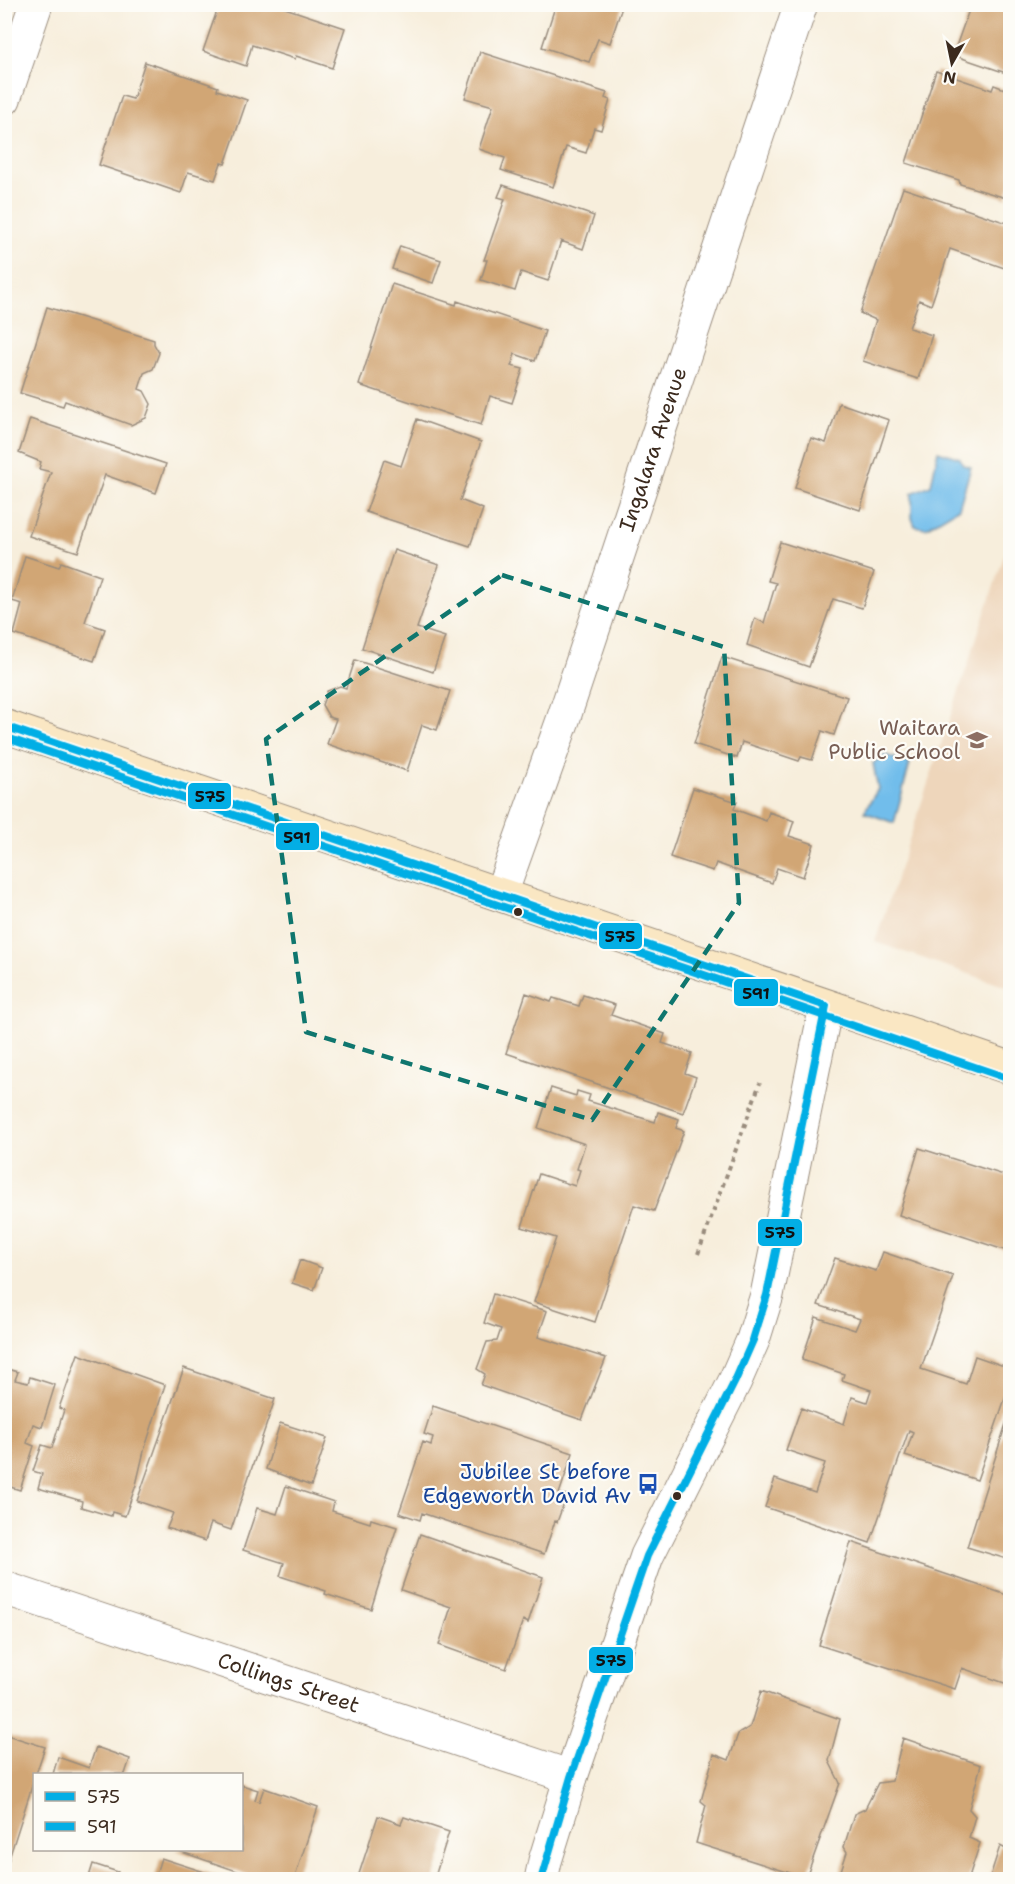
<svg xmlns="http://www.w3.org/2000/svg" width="1015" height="1884" font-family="'Shantell Sans',sans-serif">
<rect width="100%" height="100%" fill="#fdfcf7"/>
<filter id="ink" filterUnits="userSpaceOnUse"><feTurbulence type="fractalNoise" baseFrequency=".0167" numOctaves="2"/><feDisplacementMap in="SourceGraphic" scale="12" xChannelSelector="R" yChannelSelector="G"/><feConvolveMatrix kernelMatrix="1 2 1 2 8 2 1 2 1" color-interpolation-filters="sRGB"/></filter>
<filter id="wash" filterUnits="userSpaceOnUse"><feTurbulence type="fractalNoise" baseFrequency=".008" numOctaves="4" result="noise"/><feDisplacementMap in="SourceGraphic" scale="24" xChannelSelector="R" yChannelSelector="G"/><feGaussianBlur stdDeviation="1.35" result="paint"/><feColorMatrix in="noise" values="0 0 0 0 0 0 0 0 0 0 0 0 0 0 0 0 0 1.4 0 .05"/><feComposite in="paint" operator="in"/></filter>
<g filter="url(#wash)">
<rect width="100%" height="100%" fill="#f7eedc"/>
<path fill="#eed6bb" d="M1010 538V988L875 942Z"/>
<path fill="#71bdeb" stroke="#567484" stroke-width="1.5" d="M938 451 960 458 963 465 971 467 959 508 926 528 915 526 912 518V493L931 485Z
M885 755 910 763 894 823 864 812 878 789 873 763Z"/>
<g id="blocks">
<path fill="#d1a674" d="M207 4H273L345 28 332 68 296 56 295 59 252 45 246 66 203 51 218 8Z
M556 4H623L610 43 598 39 589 62 542 47Z
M953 4H1010V58L1006 73 953 55 969 10Z
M480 52 607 93 605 98 610 100 601 130 594 128 586 153 566 147 553 187 501 170 505 158 479 149 493 106 465 98Z
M145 62 218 87 217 90 247 100 225 164 221 163 215 180 188 172 181 193 99 165 122 96 133 99Z
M936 71 992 90 994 85 1010 91V184L1006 198 960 184 959 180 906 163Z
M503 185 594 216 583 249 561 241 548 281 521 272 515 291 481 280 487 260H484L505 199 498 197Z
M903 188 1010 224V270L950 249 931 305 919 300 909 328 932 335 918 379 863 361 876 320 860 313Z
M400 246 441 260 433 283 392 269Z
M392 284 456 305 457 301 545 331 535 361 515 354 511 366 523 369 512 403 490 396 481 425 359 385Z
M47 307 154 340V344L159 353 153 369 144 373 139 389 144 391 151 404 146 418 131 425 65 401 63 406 20 393Z
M839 403 889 420 860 510 795 488 811 438 826 443Z
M30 419 166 464 156 493 105 475 78 552 29 536 51 472 39 469 41 462 19 453Z
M417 419 481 442 460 500 483 509 470 546 366 512 384 460 401 466Z
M780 542 874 572 862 608 833 599 809 667 747 645 755 618 764 623 776 583 768 581Z
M394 550 439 565 417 628 445 637 433 672 362 648Z
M25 556 59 567 61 562 100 576 85 622 105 629 94 661 14 634 22 604 12 601Z
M722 657 847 697 834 735 822 731 812 760 801 757 799 761 742 742 737 758 694 744Z
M355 660 450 691 437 730 422 725 407 771 327 744 336 719 329 717 322 705 327 691 340 686 346 688Z
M693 788 737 802 734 809 766 821 769 812 794 821 789 836 814 844 803 877 777 868 772 883 716 863 713 871 670 857Z
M526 993 551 1002 553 998 579 1006 583 995 615 1005 611 1015 665 1034 662 1043 692 1053 685 1073 696 1077 683 1113 506 1053Z
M551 1088 576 1096 577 1091 590 1095 588 1101 655 1122 658 1112 679 1119 676 1128 684 1131 654 1211 634 1205 595 1322 534 1302 556 1238 522 1227 539 1174 575 1186 580 1170 577 1169 585 1144 538 1128Z
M919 1148 1010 1177V1252L899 1215Z
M883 1252 953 1276 921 1369 966 1384 975 1356 1010 1368V1384L977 1480 905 1456 913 1432 909 1430 870 1543 765 1507 775 1479 815 1493 825 1463 786 1450 801 1408 844 1424 852 1397 867 1402 871 1390 842 1380 844 1374 802 1360 816 1317 855 1330 860 1319 818 1305 835 1258 876 1271Z
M300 1260 322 1268 314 1290 292 1283Z
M493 1294 547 1311 538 1337 606 1358 582 1420 481 1385 485 1374 477 1369 487 1342 497 1341 501 1329 484 1323Z
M78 1354 165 1385 144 1451 136 1485 125 1516 112 1512 111 1516 81 1507 82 1501 38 1488 42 1474 33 1471 42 1445 52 1448 64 1410 59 1408Z
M4 1368 18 1372 15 1380 28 1383 30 1377 55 1385 42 1427 33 1424 27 1443 34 1446 20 1490 4 1485Z
M184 1368 275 1399 231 1530 211 1523 205 1541 167 1528 173 1513 137 1501Z
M433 1406 573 1453 559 1494 567 1495 557 1522 555 1521 544 1554 422 1513 420 1520 399 1513 423 1442 431 1445 433 1437 424 1434Z
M1010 1411V1560L967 1547Z
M280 1423 327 1438 311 1486 266 1469Z
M286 1486 334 1502 332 1511 370 1523 371 1519 397 1527 371 1609 325 1594 326 1591 280 1576 284 1563 243 1550 257 1508 277 1514Z
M420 1534 543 1577 528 1623 523 1620 506 1669 439 1645 451 1607 401 1590Z
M851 1542 1010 1596V1685L962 1668 955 1689 819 1645Z
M761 1691 840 1719 829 1761 840 1783 806 1878 696 1843 706 1805 701 1801 714 1754 729 1760 738 1734 750 1727Z
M7 1735 45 1747 36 1774H34V1780L5 1871 4 1742Z
M903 1738 981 1765 969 1809 975 1816 969 1838 980 1843 968 1880H838L847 1852 844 1847 854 1814 865 1809 878 1783 892 1781Z
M96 1747 130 1759 125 1774H53L58 1757 89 1768Z
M242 1785 258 1790 255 1800 259 1802 264 1788 318 1807 294 1880H263L176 1850H242Z
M378 1816 401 1824 404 1817 449 1832 434 1880H357Z
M1000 1846 1010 1851V1880H989Z
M161 1858 226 1879V1880H154Z
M93 1864 118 1872 115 1880H88Z"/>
</g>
</g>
<g filter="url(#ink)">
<use href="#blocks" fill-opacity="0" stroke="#998c7d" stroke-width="1.5"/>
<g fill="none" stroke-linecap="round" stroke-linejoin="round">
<defs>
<g id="street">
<path d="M4 99 36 4"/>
<path id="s1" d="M501 894 563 720 801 4"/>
<path id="s2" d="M4 1588 571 1777"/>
<path d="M541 1880 545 1861 571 1777 647 1556 735 1381 753 1340 767 1295 826 1006"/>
</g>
<path id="secondary" d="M4 726 1010 1068"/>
</defs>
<use href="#street" stroke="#998c7d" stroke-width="35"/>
<use href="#secondary" stroke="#998c7d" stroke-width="35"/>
<path stroke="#998c7d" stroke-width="4" stroke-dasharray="4.5 4.5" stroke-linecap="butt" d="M698 1254 760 1083"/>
<use href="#street" stroke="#fff" stroke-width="33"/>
<use href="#secondary" stroke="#fae7c3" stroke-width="33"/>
<defs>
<path id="bus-1" d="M4 726 826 1006
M541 1880 571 1777 647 1556 735 1381 753 1340 767 1295 826 1006"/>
<path id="bus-2" d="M4 737 1007 1078"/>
</defs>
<use href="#bus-1" stroke="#fdfcf7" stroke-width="12"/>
<use href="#bus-2" stroke="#fdfcf7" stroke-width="12"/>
<use href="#bus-1" stroke="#03aee5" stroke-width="8"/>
<use href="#bus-2" stroke="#03aee5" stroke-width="8"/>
</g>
</g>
<path fill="none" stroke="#0f766e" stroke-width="4.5" stroke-dasharray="12 8" stroke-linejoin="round" d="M502 575 724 647 739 903 592 1120 306 1032 266 739Z"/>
<defs>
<symbol id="school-bare" viewBox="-9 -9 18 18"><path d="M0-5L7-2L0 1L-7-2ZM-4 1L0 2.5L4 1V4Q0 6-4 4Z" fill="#8d6e63" stroke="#fdfcf7" stroke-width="2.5" paint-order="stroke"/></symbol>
<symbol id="bus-bare" viewBox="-9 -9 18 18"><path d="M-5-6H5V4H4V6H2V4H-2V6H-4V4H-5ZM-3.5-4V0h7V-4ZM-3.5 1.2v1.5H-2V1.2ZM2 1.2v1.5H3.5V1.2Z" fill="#1a4fb4" stroke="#fdfcf7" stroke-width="2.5" paint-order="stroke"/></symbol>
</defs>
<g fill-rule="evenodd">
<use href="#school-bare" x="962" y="725" width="30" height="30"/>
<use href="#bus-bare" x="633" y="1469" width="30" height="30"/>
</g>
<g fill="#3b2a1e" stroke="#fdfcf7" stroke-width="2">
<circle cx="518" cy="912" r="5"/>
<circle cx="677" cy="1496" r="5"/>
</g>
<g text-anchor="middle" stroke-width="4.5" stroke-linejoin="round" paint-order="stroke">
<g font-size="21" fill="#3b2a1e" stroke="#fdfcf7">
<text dy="7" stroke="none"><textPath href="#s1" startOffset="470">Ingalara Avenue</textPath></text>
<text dy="7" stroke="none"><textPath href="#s2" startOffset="300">Collings Street</textPath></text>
</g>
<g font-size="21" fill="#785e54" stroke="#fdfcf7" text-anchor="end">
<text x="960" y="735">Waitara<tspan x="960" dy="24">Public School</tspan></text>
</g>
<g font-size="21" fill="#164399" stroke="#fdfcf7" text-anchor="end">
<text x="631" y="1479">Jubilee St before<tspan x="631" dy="24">Edgeworth David Av</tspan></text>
</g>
</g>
<g stroke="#fdfcf7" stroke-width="2">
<rect x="187" y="782" width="45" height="28" rx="6" fill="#03aee5"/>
<rect x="275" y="822" width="45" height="29" rx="6" fill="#03aee5"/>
<rect x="598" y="922" width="45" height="28" rx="6" fill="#03aee5"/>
<rect x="733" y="978" width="46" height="29" rx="6" fill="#03aee5"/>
<rect x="757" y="1218" width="46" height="29" rx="6" fill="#03aee5"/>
<rect x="588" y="1646" width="46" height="28" rx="6" fill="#03aee5"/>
</g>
<g font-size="16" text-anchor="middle" font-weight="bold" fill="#111">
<text x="210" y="802">575</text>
<text x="297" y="843">591</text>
<text x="620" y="942">575</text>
<text x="756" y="999">591</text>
<text x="780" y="1238">575</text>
<text x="611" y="1666">575</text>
</g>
<rect width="1015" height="1884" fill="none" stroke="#fdfcf7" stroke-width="24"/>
<rect x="33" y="1773" width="210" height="78" fill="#fdfcf7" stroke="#afa8a0" stroke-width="1.5"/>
<rect x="45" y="1792" width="30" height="9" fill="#03aee5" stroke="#afa8a0" stroke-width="1.5"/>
<text x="87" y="1803" font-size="18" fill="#3b2a1e">575</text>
<rect x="45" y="1822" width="30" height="9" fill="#03aee5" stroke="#afa8a0" stroke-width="1.5"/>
<text x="87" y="1833" font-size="18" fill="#3b2a1e">591</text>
<g transform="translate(952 63) rotate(189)" stroke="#fdfcf7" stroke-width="4.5" paint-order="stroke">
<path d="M0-4.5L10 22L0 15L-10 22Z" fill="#3b2a1e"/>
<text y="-9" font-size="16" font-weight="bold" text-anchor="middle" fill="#3b2a1e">N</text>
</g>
</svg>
